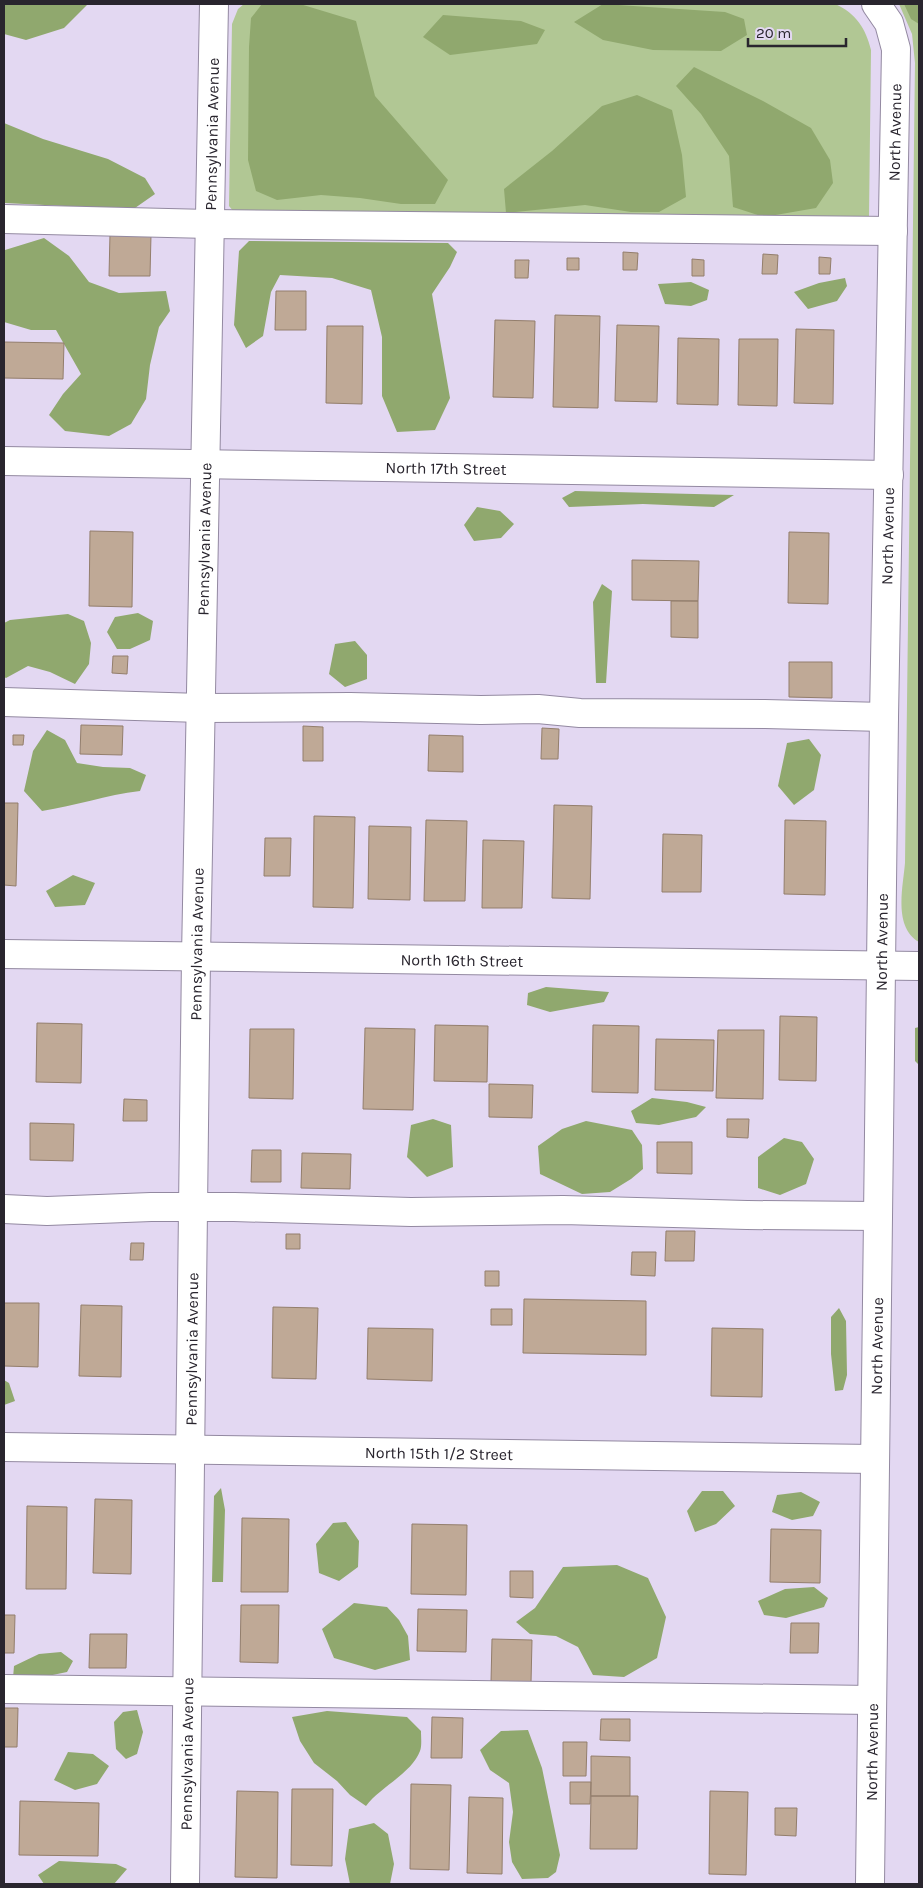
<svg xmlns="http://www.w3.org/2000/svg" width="923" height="1888" font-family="Karla,sans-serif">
<rect width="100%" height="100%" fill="#e3d8f2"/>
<path fill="#b1c794" d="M244 4H835C856 13 866 29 871 50L869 217 862 224 234 212 229 206 232 24 238 9Z
M899 4H919V942C893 927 903 887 905 863L915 63 912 34Z"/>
<path fill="#90a86e" d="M4 4H86L87 5 64 28 26 40 4 34Z
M262 4H300L356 21 375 96 448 180 435 204H401L360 198 321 195 277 200 256 191 248 160 249 47 251 18Z
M603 4 725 12 744 19 747 35 721 51 653 50 603 40 574 22Z
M904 4H919V24L911 19Z
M443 15 521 21 545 30 537 44 450 55 423 37Z
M694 67 763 101 811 128 830 160 833 183 816 208 764 217 733 207 729 156 701 114 676 86Z
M637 95 672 110 682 155 686 197 659 212H631L585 205 506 213 504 189 552 151 602 106Z
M4 123 43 139 108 159 145 178 155 194 135 208H106L4 203Z
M44 238 69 256 89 282 119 293 166 291 170 311 159 327 150 365 146 399 131 424 109 436 65 431 49 415 63 394 81 374 56 330H31L4 322V254L5 250Z
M249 241 448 243 457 252 450 267 432 294 450 398 435 430 397 432 382 396V337L371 290 332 278 280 275 271 292 263 336 246 348 234 325 239 251Z
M845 278 847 286 837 301 808 309 794 292 819 283Z
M691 282 709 290 707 300 691 306 665 304 658 284Z
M575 491 734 495 714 507 643 504 569 507 562 498Z
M477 507 500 511 514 524 501 538 474 541 464 525Z
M602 584 612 591 606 683H596L593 602Z
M138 613 153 621 150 640 130 649H117L107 632 115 617Z
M68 614 84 621 91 643 89 664 75 684 50 672 28 666 6 678 4 677V623L10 620Z
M355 641 367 655V679L345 687 329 674 335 644Z
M47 730 65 740 77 763 103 767 130 768 146 775 140 791C106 795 75 806 42 811L24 791 33 751Z
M809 739 821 755 814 790 794 805 778 786 787 743Z
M73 875 95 883 85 905 55 907 46 891Z
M546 987 609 992 604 1002 550 1012 527 1005 528 993Z
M919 1027V1065L915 1061V1028Z
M652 1098 687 1102 706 1107 696 1117 659 1125 636 1123 631 1111Z
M433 1119 451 1125 453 1167 427 1177 407 1157 411 1125Z
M586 1121 632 1130 642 1145 643 1169 631 1179 610 1192 582 1194 540 1174 538 1146 562 1129Z
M784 1138 802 1142 814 1159 806 1184 780 1195 758 1188V1157Z
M839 1308 846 1321 847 1375 843 1390 835 1391 831 1354V1317Z
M4 1380 9 1383 15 1401 4 1405Z
M221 1488 225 1510 223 1582H212L214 1496Z
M702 1491H723L735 1506 716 1524 695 1532 687 1511Z
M801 1492 820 1502 813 1516 792 1520 772 1512 777 1495Z
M346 1522 359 1541 358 1567 339 1581 319 1573 316 1544 333 1523Z
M617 1565 648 1578 666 1617 657 1658 624 1677 593 1675 578 1647 556 1636 530 1634 516 1622 535 1608 563 1567Z
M814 1587 828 1598 824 1607 786 1618 764 1615 758 1601 785 1589Z
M354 1603 387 1607 399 1620 408 1636 410 1660 375 1670 334 1658 322 1629Z
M61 1652 73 1661 67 1672 38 1678H13L14 1666 39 1654Z
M137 1710 143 1732 137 1754 126 1759 116 1749 114 1722 123 1712Z
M327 1711 407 1717 421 1731C421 1737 422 1746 420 1751 411 1774 380 1787 366 1806L350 1795 337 1781 314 1763 300 1741 292 1717Z
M528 1730 542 1768 560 1855 556 1872 548 1878 522 1879 512 1862 509 1842 513 1812 509 1783 490 1770 480 1750 501 1731Z
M68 1752 93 1754 109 1766 97 1784 75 1790 54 1780Z
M374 1823 388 1834 394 1864 390 1884H350L345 1859 349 1829Z
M59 1861 116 1864 127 1869 114 1884H44L38 1875Z"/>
<path fill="#bfa996" stroke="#937e6c" d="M110 234 151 235 150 276H109Z
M623 252 638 253 637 270H623Z
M763 254 778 255 777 274H762Z
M819 257 831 258 830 274H819Z
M567 258H579V270H567Z
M692 259 704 260V276H692Z
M515 260H529L528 278H515Z
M276 291H306V330H275Z
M555 315 600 316 598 408 553 407Z
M495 320 535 321 533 398 493 397Z
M617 325 659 326 657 402 615 401Z
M327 326H363L362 404 326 403Z
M796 329 834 330 833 404 794 403Z
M678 338 719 339 718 405 677 404Z
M739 339H778L777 406 738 405Z
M4 342 64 343 63 379 4 378Z
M90 531 133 532 132 607 89 606Z
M789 532 829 533 828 604 788 603Z
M632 560 699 561 698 601 632 600Z
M671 601H698V638L671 637Z
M113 656H128L127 674 112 673Z
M789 662H832V698L789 697Z
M81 725 123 726 122 755 80 754Z
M303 726 323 727V761H303Z
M542 728 559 729 558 759H541Z
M13 735H24L23 745H13Z
M429 735 463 736V772L428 771Z
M4 803H18L16 886 4 885Z
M554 805 592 806 590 899 552 898Z
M314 816 355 817 353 908 313 907Z
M426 820 467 821 465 901H424Z
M785 820 826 821 825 895 784 894Z
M369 826 411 827 410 900 368 899Z
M663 834 702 835 701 892H662Z
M265 838H291L290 876H264Z
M483 840 524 841 522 908H482Z
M780 1016 817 1017 816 1081 779 1080Z
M37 1023 82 1024 81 1083 36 1082Z
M435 1025 488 1026 487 1082 434 1081Z
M593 1025 639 1026 638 1093 592 1092Z
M365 1028 415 1029 413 1110 363 1109Z
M250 1029H294L293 1099 249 1098Z
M718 1030H764L763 1099 716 1098Z
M656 1039 714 1040 713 1091 655 1090Z
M489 1084 533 1085 532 1118 489 1117Z
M124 1099 147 1100V1121H123Z
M727 1119H749L748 1138 727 1137Z
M30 1123 74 1124 73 1161 30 1160Z
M657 1142H692V1174L657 1173Z
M252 1150H281V1182H251Z
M302 1153 351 1154 350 1189 301 1188Z
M666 1231H695L694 1261H665Z
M286 1234H300V1249H286Z
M131 1243H144L143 1260H130Z
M632 1252H656L655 1276 631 1275Z
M485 1271H499V1286H485Z
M524 1299 646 1301V1355L523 1353Z
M4 1303H39L38 1367 4 1366Z
M81 1305 122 1306 121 1377 79 1376Z
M273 1307 318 1308 316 1379 272 1378Z
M491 1309H512V1325H491Z
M368 1328 433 1329 432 1381 367 1379Z
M712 1328 763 1329 762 1397 711 1396Z
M95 1499 132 1500 131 1574 93 1573Z
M27 1506 67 1507 66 1589H26Z
M242 1518 289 1519 288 1592H241Z
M412 1524 467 1525 466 1595 411 1594Z
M771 1529 821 1530 820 1583 770 1582Z
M510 1571H533V1598L510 1597Z
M241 1605H279L278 1663 240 1662Z
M418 1609 467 1610 466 1652 417 1651Z
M4 1615H15L14 1653H4Z
M791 1623H819L818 1653H790Z
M90 1634H127L126 1668H89Z
M492 1639 532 1640 531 1683 491 1682Z
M4 1708H18L17 1747H4Z
M432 1717 463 1718 462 1758H431Z
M601 1719H630V1741L600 1740Z
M563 1742H587L586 1776H563Z
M591 1756 630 1757V1796H591Z
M570 1782H591L590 1804H570Z
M411 1784 451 1785 449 1870 410 1869Z
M292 1789H333L332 1866 291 1865Z
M237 1791 278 1792 277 1878 235 1877Z
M710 1791 748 1792 746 1875 709 1874Z
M591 1796H638L637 1849H590Z
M469 1797 503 1798 502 1874 467 1873Z
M20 1801 99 1803 98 1856 19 1855Z
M775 1808H797L796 1836 775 1835Z"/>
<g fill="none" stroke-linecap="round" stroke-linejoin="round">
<defs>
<g id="minor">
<path d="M4 219 209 224 893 231"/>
<path id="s1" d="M4 461 889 475"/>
<path d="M4 702 201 708 350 707 481 710 538 709 580 713 765 714 884 717"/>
<path id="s2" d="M4 954 919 966"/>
<path d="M4 1209 47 1211 151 1207H234L411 1212 563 1210 747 1215 878 1216"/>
<path id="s3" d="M4 1447 875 1459"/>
<path d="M4 1689C293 1690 583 1699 872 1700"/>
<path id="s4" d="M185 1884 196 957 214 4"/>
<path id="s5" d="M870 1884 884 717 896 49 889 23 876 4"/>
</g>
</defs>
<use href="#minor" stroke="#9389a1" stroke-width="30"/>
<use href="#minor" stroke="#fff" stroke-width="28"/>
</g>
<g text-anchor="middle" stroke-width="5" stroke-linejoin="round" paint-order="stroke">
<g font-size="16" fill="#29252e" stroke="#e3d8f2">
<text dy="6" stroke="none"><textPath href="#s5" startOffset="1752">North Avenue</textPath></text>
<text dy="6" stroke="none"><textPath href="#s4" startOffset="1750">Pennsylvania Avenue</textPath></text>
<text dy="6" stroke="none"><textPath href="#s1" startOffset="442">North 17th Street</textPath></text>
<text dy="6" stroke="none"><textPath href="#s5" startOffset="1348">North Avenue</textPath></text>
<text dy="6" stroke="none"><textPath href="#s4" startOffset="1345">Pennsylvania Avenue</textPath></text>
<text dy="6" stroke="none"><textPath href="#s5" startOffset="942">North Avenue</textPath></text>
<text dy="6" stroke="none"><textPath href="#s4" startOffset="940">Pennsylvania Avenue</textPath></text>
<text dy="6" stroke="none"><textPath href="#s2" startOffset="458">North 16th Street</textPath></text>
<text dy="6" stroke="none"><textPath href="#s5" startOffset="538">North Avenue</textPath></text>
<text dy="6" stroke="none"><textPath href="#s4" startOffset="535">Pennsylvania Avenue</textPath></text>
<text dy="6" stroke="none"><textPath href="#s3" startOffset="435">North 15th 1/2 Street</textPath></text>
<text dy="6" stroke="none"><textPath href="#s5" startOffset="132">North Avenue</textPath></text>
<text dy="6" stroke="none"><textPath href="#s4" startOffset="130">Pennsylvania Avenue</textPath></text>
</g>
</g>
<rect width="923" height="1888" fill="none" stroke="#29252e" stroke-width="10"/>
<path d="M748 38v8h98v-8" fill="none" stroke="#29252e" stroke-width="2.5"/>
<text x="756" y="38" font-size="15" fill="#29252e" stroke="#e3d8f2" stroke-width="4" paint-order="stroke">20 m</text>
</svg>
